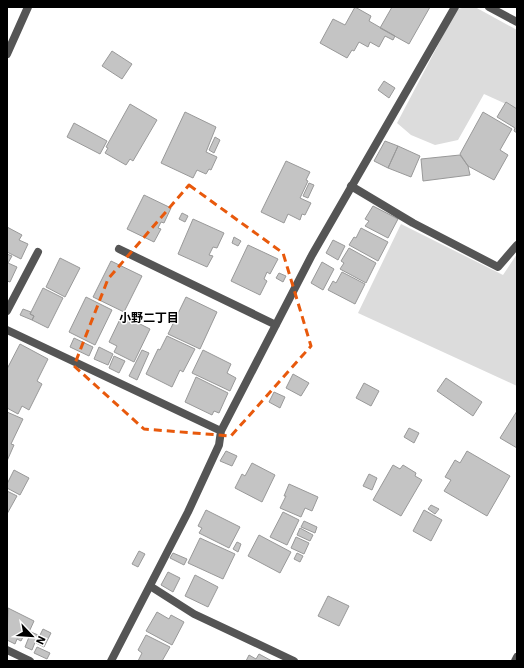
<svg xmlns="http://www.w3.org/2000/svg" width="524" height="668" font-family="'IBM Plex Sans','Noto Sans JP',sans-serif">
<rect width="100%" height="100%" fill="#fff"/>
<path fill="#dcdcdc" d="M467 7H475L517 30V109L484 94 458 140 435 145 411 135 397 123 457 9Z
M401 224 503 275 517 254V386L358 313Z"/>
<path fill="#c4c4c4" stroke="#999" d="M355 7 371 16 369 21 395 36 393 40 385 36 379 47 370 42 368 47 359 42 354 51 352 50 347 58 320 43 333 19 345 25Z
M392 7H430L409 44 380 28Z
M112 51 132 64 122 79 102 66Z
M384 81 395 88 389 98 378 90Z
M506 102 517 109V133L514 131 515 128 497 117Z
M130 104 157 120 133 161 130 159 126 165 105 153 108 148 106 147Z
M185 112 216 127 206 152 217 157 211 170 209 169 206 174 197 170 193 178 161 163Z
M483 112 512 129 500 150 508 155 494 180 468 166 460 154Z
M74 123 107 141 100 154 67 137Z
M215 137 220 140 214 153 209 150Z
M385 141 398 146 388 168 374 161Z
M398 146 420 156 411 177 388 168Z
M460 155 468 166 470 175 423 181 421 159Z
M286 161 310 172 306 180 308 181 300 198 311 203 305 215 302 214 300 220 288 214 284 223 261 212Z
M309 183 314 185 308 198 303 196Z
M144 195 171 208 164 223 161 222 158 228 161 229 154 242 127 229Z
M373 206 398 219 388 238 365 226 369 221 365 219Z
M182 213 188 216 185 222 179 219Z
M193 219 224 233 217 248 213 247 209 255 213 256 207 267 178 254Z
M7 227 22 235 19 240 28 244 21 259 7 252Z
M361 228 388 242 378 261 349 245 354 237 356 238Z
M234 237 241 241 238 246 232 243Z
M333 240 345 246 338 260 326 253Z
M248 245 278 259 270 274 267 272 264 279 267 281 260 295 231 281Z
M349 248 376 263 366 283 340 269 344 263 341 261Z
M7 254 12 256 8 263 17 267 10 282 7 281Z
M60 258 80 268 65 297 46 287Z
M111 261 142 276 124 312 93 297Z
M322 262 334 269 323 290 311 283Z
M342 272 365 284 355 304 328 290 333 281 336 283Z
M279 273 286 276 283 282 276 278Z
M43 288 63 298 48 328 32 320 34 316 30 314Z
M86 297 112 310 95 345 69 332Z
M186 297 217 312 200 349 168 334Z
M23 309 31 312 30 314 34 316 32 320 20 315Z
M135 311 141 314 139 319 133 316Z
M122 315 150 329 134 362 114 352 117 346 109 342Z
M167 336 195 349 183 372 180 370 172 387 146 374 158 349 160 350Z
M74 338 93 347 89 356 70 347Z
M20 344 48 359 37 381 42 384 29 410 22 406 18 414 7 408V369Z
M99 347 113 354 108 365 94 359Z
M142 350 149 353 137 380 129 376Z
M203 350 231 364 227 373 236 378 230 391 192 373Z
M114 356 125 361 119 373 109 368Z
M293 374 309 383 301 396 286 388Z
M196 377 228 393 219 413 214 411 212 415 185 402Z
M446 378 482 402 473 416 437 391Z
M364 383 379 391 371 406 356 398Z
M274 392 285 397 280 408 269 402Z
M517 411V448L500 438Z
M7 412 23 419 11 444 14 445 7 461Z
M409 428 419 433 414 443 404 437Z
M226 451 237 456 232 466 220 461Z
M467 451 510 476 487 516 444 491 451 480 445 477 455 460 460 463Z
M252 463 275 475 262 502 235 488 242 474 245 476Z
M393 465 400 469 403 465 416 473 415 476 422 480 401 516 373 500Z
M14 470 29 478 20 495 7 488V484Z
M369 474 377 478 372 490 363 486Z
M289 484 318 497 312 511 305 508 301 517 280 508 286 496H284Z
M7 491 17 496 7 514Z
M431 505 439 509 435 514 428 509Z
M206 510 240 527 229 548 199 533 202 528 198 526Z
M424 510 442 520 431 541 413 531Z
M283 512 299 520 287 545 270 537Z
M304 521 317 527 315 533 301 527Z
M300 528 313 535 310 541 297 535Z
M259 535 291 552 280 573 248 556Z
M296 537 309 543 304 554 291 548Z
M200 538 235 554 223 579 188 563Z
M237 542 241 544 238 552 233 549Z
M139 551 145 554 138 567 132 564Z
M173 553 187 559 184 565 170 558Z
M297 553 303 556 300 562 294 559Z
M168 572 180 578 173 592 161 585Z
M195 575 218 587 208 607 185 596Z
M328 596 349 606 339 626 318 616Z
M8 608 34 621 29 632 26 631 21 641 17 639 15 644 7 640Z
M157 612 169 619 171 615 184 622 172 645 146 631Z
M43 629 51 633 44 647 36 643Z
M31 632 38 635 32 650 25 647Z
M146 635 170 647 162 661H138L142 653 138 650Z
M37 647 50 653 47 659 34 653Z
M259 654 272 661H246L249 655 256 659Z"/>
<g fill="none" stroke-linecap="round" stroke-linejoin="round">
<path stroke="#555" stroke-width="8" d="M351 186 413 223 498 267 517 245"/>
<path stroke="#555" stroke-width="8" d="M489 7 517 22
M7 54 28 7
M119 249 276 325
M7 311 38 252
M7 330 221 431
M150 586 194 614 294 661
M7 650 30 661
M111 661 188 512 219 445 221 431 312 255 455 7
M515 661 517 657"/>
</g>
<path fill="none" stroke="#e8590c" stroke-width="3" stroke-dasharray="8 5" stroke-linejoin="round" d="M189 185 283 253 311 346 231 436 144 429 74 366 108 279Z"/>
<g text-anchor="middle" stroke-width="3" stroke-linejoin="round" paint-order="stroke">
<g font-size="12" font-weight="bold" fill="#000" stroke="#fff">
<text x="149" y="322">小野二丁目</text>
</g>
</g>
<rect width="524" height="668" fill="none" stroke="#000000" stroke-width="16"/>
<g transform="translate(32 636) rotate(115)" stroke="#ffffff" stroke-width="3" paint-order="stroke">
<path d="M0-3L7 15L0 10L-7 15Z" fill="#000000"/>
<text y="-6" font-size="11" font-weight="bold" text-anchor="middle" fill="#000000">N</text>
</g>
</svg>
